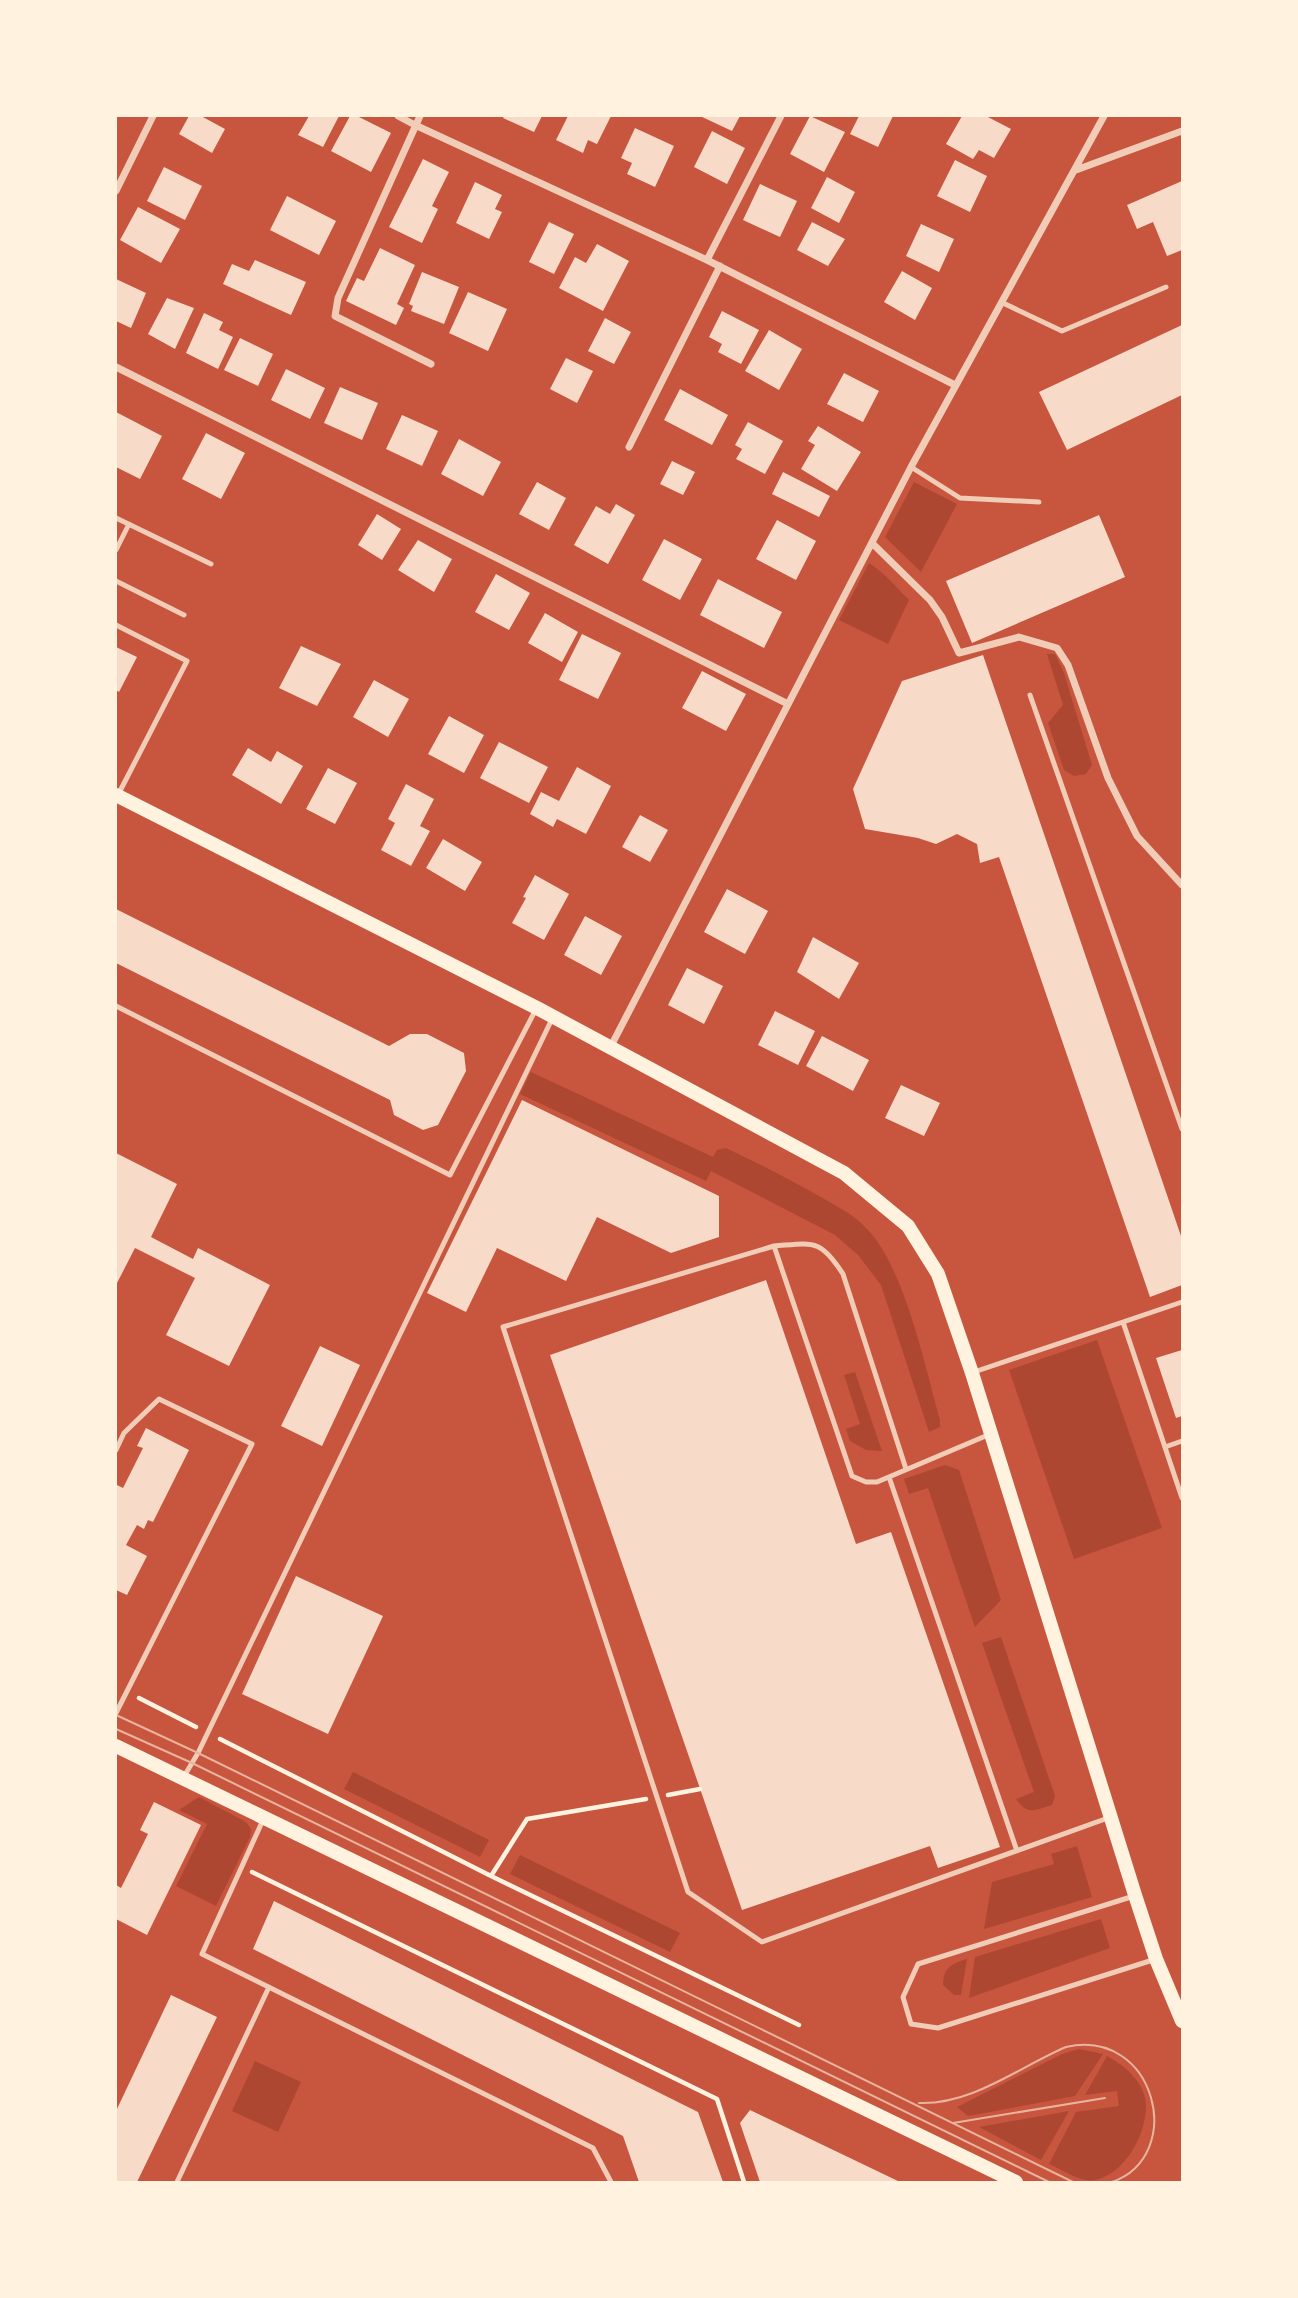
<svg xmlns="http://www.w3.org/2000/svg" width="1298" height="2298" font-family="'Golos Text',sans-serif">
<rect width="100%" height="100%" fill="#c8553d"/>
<path fill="#ae4732" d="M914 482 957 504 921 572 885 537Z
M869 563C885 573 896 587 909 600L888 644 839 620Z
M1047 654H1055L1064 673 1092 765 1086 774 1074 776 1064 770 1048 723 1063 705Z
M531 1072 713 1157 717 1150 726 1148C760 1164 793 1181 826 1200 840 1208 854 1215 865 1227 904 1264 925 1367 940 1420V1427L929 1432 881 1285 858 1255 835 1235 711 1171 706 1181 520 1094Z
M1097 1340 1162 1528 1074 1559 1009 1370Z
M855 1372 882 1451 866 1450 850 1441 846 1429 860 1424 844 1375Z
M945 1465 959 1470 1001 1600 975 1627 928 1488 909 1494 904 1479Z
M1001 1637 1055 1796 1052 1805C1034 1810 1028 1816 1016 1799L1034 1792 982 1643Z
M353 1772 489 1840 480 1857 344 1789Z
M199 1797 246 1822 251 1829 250 1837 216 1906 176 1886 207 1824 179 1810Z
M1077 1846 1092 1897 984 1929 992 1882 1054 1864 1051 1854Z
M520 1855 680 1933 670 1952 510 1874Z
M1101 1919 1110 1948 969 1998 975 1957Z
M967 1959 961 1995H954L943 1985C943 1968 952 1963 967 1959Z
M1079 2049 1103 2054 1075 2096 968 2116 957 2107 1062 2054Z
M1107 2056C1125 2066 1144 2081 1146 2104 1147 2134 1125 2174 1095 2180 1081 2183 1061 2169 1049 2164L1076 2112 1119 2106 1117 2091 1085 2095Z
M255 2061 301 2082 278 2132 232 2111Z
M1069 2111 1041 2160 979 2127Z"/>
<path fill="#f7dbc8" d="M189 116H201L225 129 212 153 179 134Z
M309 116H339L323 147 298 135Z
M350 116H357L391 133 371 172 331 151Z
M504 116H542L534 132 503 118Z
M568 116H611L597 144 588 140 583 153 556 140Z
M700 116H740L732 131Z
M810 116 845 132 824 172 790 154Z
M859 116H893L878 147 850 134Z
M962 116H986L1011 129 994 158 979 150 973 159 946 144Z
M635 128 674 146 655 187 627 174 632 163 621 158Z
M712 131 745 148 727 184 694 167Z
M423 159 449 172 432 206 438 209 422 243 389 227Z
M955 160 987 176 970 212 937 196Z
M164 167 202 186 185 220 147 201Z
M827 177 855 192 839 223 811 208Z
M1182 181V250L1167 256 1153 222 1137 229 1127 205Z
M475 182 502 195 495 209 502 212 489 239 456 223Z
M760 184 797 201 780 237 743 220Z
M287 196 336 221 319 255 270 230Z
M138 207 180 229 161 263 120 240Z
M549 222 574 234 554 274 529 262Z
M812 222 845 239 828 266 797 250Z
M921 224 954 239 939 272 906 256Z
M597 244 629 261 603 311 559 288 575 257 586 263Z
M380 248 415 265 397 304 404 308 396 325 346 301 357 278 364 281Z
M255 260 306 282 291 315 223 284 232 264 249 271Z
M902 271 932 288 915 320 884 302Z
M422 272 459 287 444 324 411 311 413 306 409 304Z
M116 279 146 293 131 328 116 321Z
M468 292 507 309 488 351 449 333Z
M167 298 194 308 175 349 148 334Z
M722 311 759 330 741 364 718 352 722 344 709 337Z
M204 313 223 322 219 330 233 337 218 369 186 353Z
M605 318 631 332 614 364 588 351Z
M1182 325V395L1067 450 1039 392Z
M769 330 802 349 779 390 745 371Z
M240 338 273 354 258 386 224 370Z
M566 358 593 371 577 403 550 389Z
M286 369 325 388 310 419 271 400Z
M844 373 879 391 863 422 827 404Z
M340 387 378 403 362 440 324 423Z
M680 389 728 415 712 445 664 420Z
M116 412 162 436 140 479 116 467Z
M402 415 438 431 422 466 386 449Z
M748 422 783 441 765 474 736 459 742 449 735 445Z
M818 426 861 452 837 491 801 469 815 445 808 441Z
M206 433 245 453 221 499 182 479Z
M459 439 501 462 483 496 441 474Z
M672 461 695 472 683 495 660 484Z
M783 472 830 496 819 517 772 494Z
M537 482 566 498 549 530 519 514Z
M616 504 635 515 608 564 574 545 596 506 610 514Z
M377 514 401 529 382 560 358 545Z
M1099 515 1125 577 972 643 946 581Z
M777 520 816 541 796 580 756 559Z
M664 539 702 559 680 600 642 580Z
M418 540 452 559 434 592 398 570Z
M496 574 530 593 509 630 475 612Z
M718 579 782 612 764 648 700 615Z
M545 613 578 632 562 662 528 643Z
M582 634 621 653 598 699 559 680Z
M301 646 341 664 317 706 279 688Z
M116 647 137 657 119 692 116 690Z
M983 655 1182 1239V1285L1150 1297 999 857 980 863 977 844 957 834 936 844 918 838 865 829 853 789 902 681Z
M702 671 746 694 726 731 682 708Z
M374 680 409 699 388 737 353 717Z
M449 716 484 735 464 773 428 754Z
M499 742 548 767 529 803 480 778Z
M248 748 271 762 277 751 303 766 281 804 232 775Z
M577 767 611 786 586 834 557 819 553 827 530 814 541 792 559 801Z
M328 768 357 783 335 824 306 809Z
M406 784 434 799 420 826 430 831 411 866 381 850 395 823 388 819Z
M640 815 668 830 650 862 622 847Z
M443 839 482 862 465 891 426 868Z
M535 875 569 894 544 940 512 923 526 898 523 897Z
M727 889 768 911 745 954 704 932Z
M116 909 389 1046 410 1034H427L464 1053 466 1071 438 1125 423 1130 394 1115 390 1100 116 963Z
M585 916 622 936 601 975 564 955Z
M813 937 859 963 839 999 797 972Z
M687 968 723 986 704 1024 668 1005Z
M775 1011 815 1031 798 1065 758 1045Z
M822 1036 869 1060 853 1091 806 1066Z
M901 1085 940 1103 924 1136 885 1118Z
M522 1100 719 1196V1237L671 1253 597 1217 566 1281 497 1248 466 1312 427 1293Z
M116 1153 177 1184 151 1237 193 1259 198 1248 270 1285 229 1366 166 1335 195 1278 135 1248 116 1285Z
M766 1280 856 1544 891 1532 1000 1847 938 1868 930 1846 742 1910 550 1355Z
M320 1346 360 1365 322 1446 281 1426Z
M1182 1350V1416L1176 1418 1156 1358Z
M146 1428 189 1450 153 1522 148 1520 144 1529 137 1525 126 1545 147 1556 127 1595 116 1590V1488L117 1485 123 1488 143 1448 137 1446Z
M296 1576 383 1616 328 1734 242 1694Z
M154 1802 201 1825 147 1935 116 1919V1885L121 1888 148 1834 140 1830Z
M274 1901 698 2112 723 2182H639L623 2136 253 1949Z
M171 1995 217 2017 137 2182H116V2111Z
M750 2110 900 2182H760L740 2123Z"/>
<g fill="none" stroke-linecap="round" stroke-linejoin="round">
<path stroke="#fff3e0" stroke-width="4.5" d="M139 1698 196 1727
M220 1739 491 1876 799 2025
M668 1795 700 1789
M252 1872 717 2099 744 2182
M491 1876 527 1819 646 1799"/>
<path stroke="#f1ccb7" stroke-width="5" d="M1003 303 1062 331 1166 287
M911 467 960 498 1039 502
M116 518 211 564
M116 550 129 524
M116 581 184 615
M116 625 187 661 119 793
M1030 695 1182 1129
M116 1006 450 1175 535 1011
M774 1246C813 1243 820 1238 843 1274L906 1469
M1123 1322 1182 1302
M974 1372 1123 1322 1182 1498
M988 1435 877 1482H866L852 1476 774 1246 503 1327 688 1892 762 1942 1108 1818
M1165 1447 1182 1441
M116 1450 124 1433 159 1399 252 1444 116 1713
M889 1477 1017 1851
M183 1778 198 1753 552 1019
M263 1820 202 1954 593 2148 611 2182
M1134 1896 918 1964 903 1997 911 2024 938 2028 1156 1959
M177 2182 269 1987"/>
<path stroke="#f1ccb7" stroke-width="7" d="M398 116 415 125 707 260 955 385
M420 116 338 298 335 316 431 364
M1076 170 1182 131
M116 191 153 116
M707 260 781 116
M116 367 788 704
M629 447 720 266
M873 544 930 600 942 617 959 653 1019 637 1057 648 1068 665 1108 778 1137 836 1182 885
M610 1048 911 467 1104 116"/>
<path stroke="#fff3e0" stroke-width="14" d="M116 795 537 1008 844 1173 908 1226 938 1274 972 1373 1135 1895 1156 1959 1182 2021
M116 1746 1016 2182"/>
<path stroke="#e9b49f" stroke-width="2" d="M116 1715 198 1753 1073 2182
M116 1729 192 1763 1049 2182
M919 2103C972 2105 1019 2067 1066 2047 1156 2027 1187 2156 1112 2182
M953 2123 1105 2098"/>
</g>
<rect width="1298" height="2298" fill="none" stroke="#fff3e0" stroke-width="234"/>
</svg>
